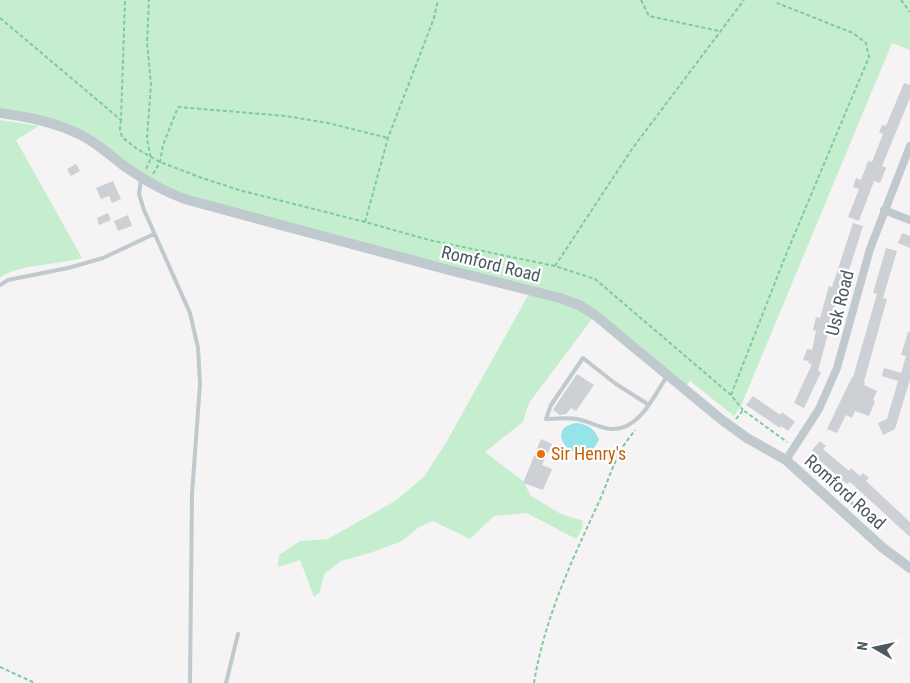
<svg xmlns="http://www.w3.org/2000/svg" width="910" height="683" font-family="'Roboto Condensed',sans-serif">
<rect width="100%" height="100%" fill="#f5f3f3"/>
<path fill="#c5eecf" d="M0 0H910V50L892 43 741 406 734 416 690 381 684 389 595 315 529 403 523 422 485 452 523 481 531 496 561 514 583 521 582 529 576 539 527 513 494 516 470 539 433 521 419 527 402 541 373 552 341 561 324 574 320 592 314 597 300 560 278 567 279 555 300 541 328 539 395 501 424 477 447 441 531 290 188 200 96 144 31 118 0 113Z
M0 120 39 126 16 140 82 258C57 265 21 264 0 277Z"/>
<path fill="#95e4e9" d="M578 423C588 425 596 430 599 440L592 451 584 456C563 453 548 426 578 423Z"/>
<path fill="#cdd1d5" d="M904 83 910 85V98L882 166 886 168 880 183 874 181 859 221 848 217 859 189 853 187 856 178 861 180 868 161 872 162 883 134 879 132 882 125 886 126Z
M76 164 80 171 71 176 67 169Z
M113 181 121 199 112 203 109 196 101 199 96 188Z
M108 213 111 220 99 225 97 218Z
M128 215 132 226 118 231 114 221Z
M853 223 863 226 844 286 841 285 818 371 821 372 804 408 794 403 812 364 808 363 809 361 803 360 807 349 812 350 816 331 813 330 816 317 820 318 829 286 832 287Z
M902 233 910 236V248L898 243Z
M886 248 897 251 883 298 887 299 864 382 865 383 864 385 877 391 873 400 875 401 869 416 855 411 852 418 846 415 837 433 827 429 852 377H853L877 294 873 293Z
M908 332H910V380L895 429 883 435 878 423 887 419 898 381 882 376 884 368 901 373 906 356 901 355Z
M577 374 594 385 576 411 571 408 566 414 560 415 553 410 554 408Z
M753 396 780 415 782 412 795 422 788 431 781 426 780 428 746 405Z
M541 439 552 444 542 465 552 469 543 490 523 483Z
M820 441 826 446 823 449 849 471 851 468 860 476 863 473 869 478 866 481 910 522V537L850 482 847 484 817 458 819 456 812 450Z"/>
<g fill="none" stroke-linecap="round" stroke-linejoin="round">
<path stroke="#7fcb9a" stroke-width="2" stroke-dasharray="4 2.5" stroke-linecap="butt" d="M641 0 649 16 719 31
M901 0 910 12
M0 18 121 120 125 0
M121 120 120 129 122 137 137 149 160 162 202 178 239 190 365 222 429 240 555 266 595 279 731 395 743 410
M146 169 151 158 147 139 151 84 147 43 149 0
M153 174 160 162 163 145 178 107 286 116 328 123 388 138
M365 222 388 138 434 18 438 0
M555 266 632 149 744 0
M731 395 787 252 869 57 866 43 853 33 777 3
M736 419 743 410 787 442
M0 667 35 683
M534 683C544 620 571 562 598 504 606 487 611 469 620 452 624 444 630 437 635 430"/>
<path stroke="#bfc9ce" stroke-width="4" d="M141 180 139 194 144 210 190 313 198 348 200 384 192 494 190 683
M0 285 8 280 68 268 103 258 154 234
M649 405 616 384 583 358 551 405 546 419C556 419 568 417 577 419 589 421 599 428 611 429 639 431 654 396 667 376
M806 464 860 510
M226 683 238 634"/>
<path stroke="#bfc9ce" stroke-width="8" d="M884 210 910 220
M786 460 819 409 837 368 870 249 910 146"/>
<path stroke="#bfc9ce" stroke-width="10" d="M0 113C28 117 55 122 81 135 97 143 110 155 124 166 145 180 164 192 188 200L449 270 560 298 579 305 595 315 619 335 722 420 747 438 786 460 883 548 910 568"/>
</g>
<circle fill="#e8710a" stroke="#fff" stroke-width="2" cx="541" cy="454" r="5"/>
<g text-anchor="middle" stroke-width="4.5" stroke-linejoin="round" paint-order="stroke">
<g font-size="18" fill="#4b5960" stroke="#fff">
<text transform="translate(491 264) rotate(14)" y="6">Romford Road</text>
<text transform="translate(840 303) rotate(-76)" y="6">Usk Road</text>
<text transform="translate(845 492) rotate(42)" y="6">Romford Road</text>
</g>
<g font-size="18" fill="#c56008" stroke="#fff" text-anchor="start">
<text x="551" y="460">Sir Henry's</text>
</g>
</g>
<g transform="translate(875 648) rotate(279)" stroke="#ffffff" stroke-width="4" paint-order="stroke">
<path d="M0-4L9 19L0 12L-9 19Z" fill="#4b5960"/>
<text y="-8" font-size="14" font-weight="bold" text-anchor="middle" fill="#4b5960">N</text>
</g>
</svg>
